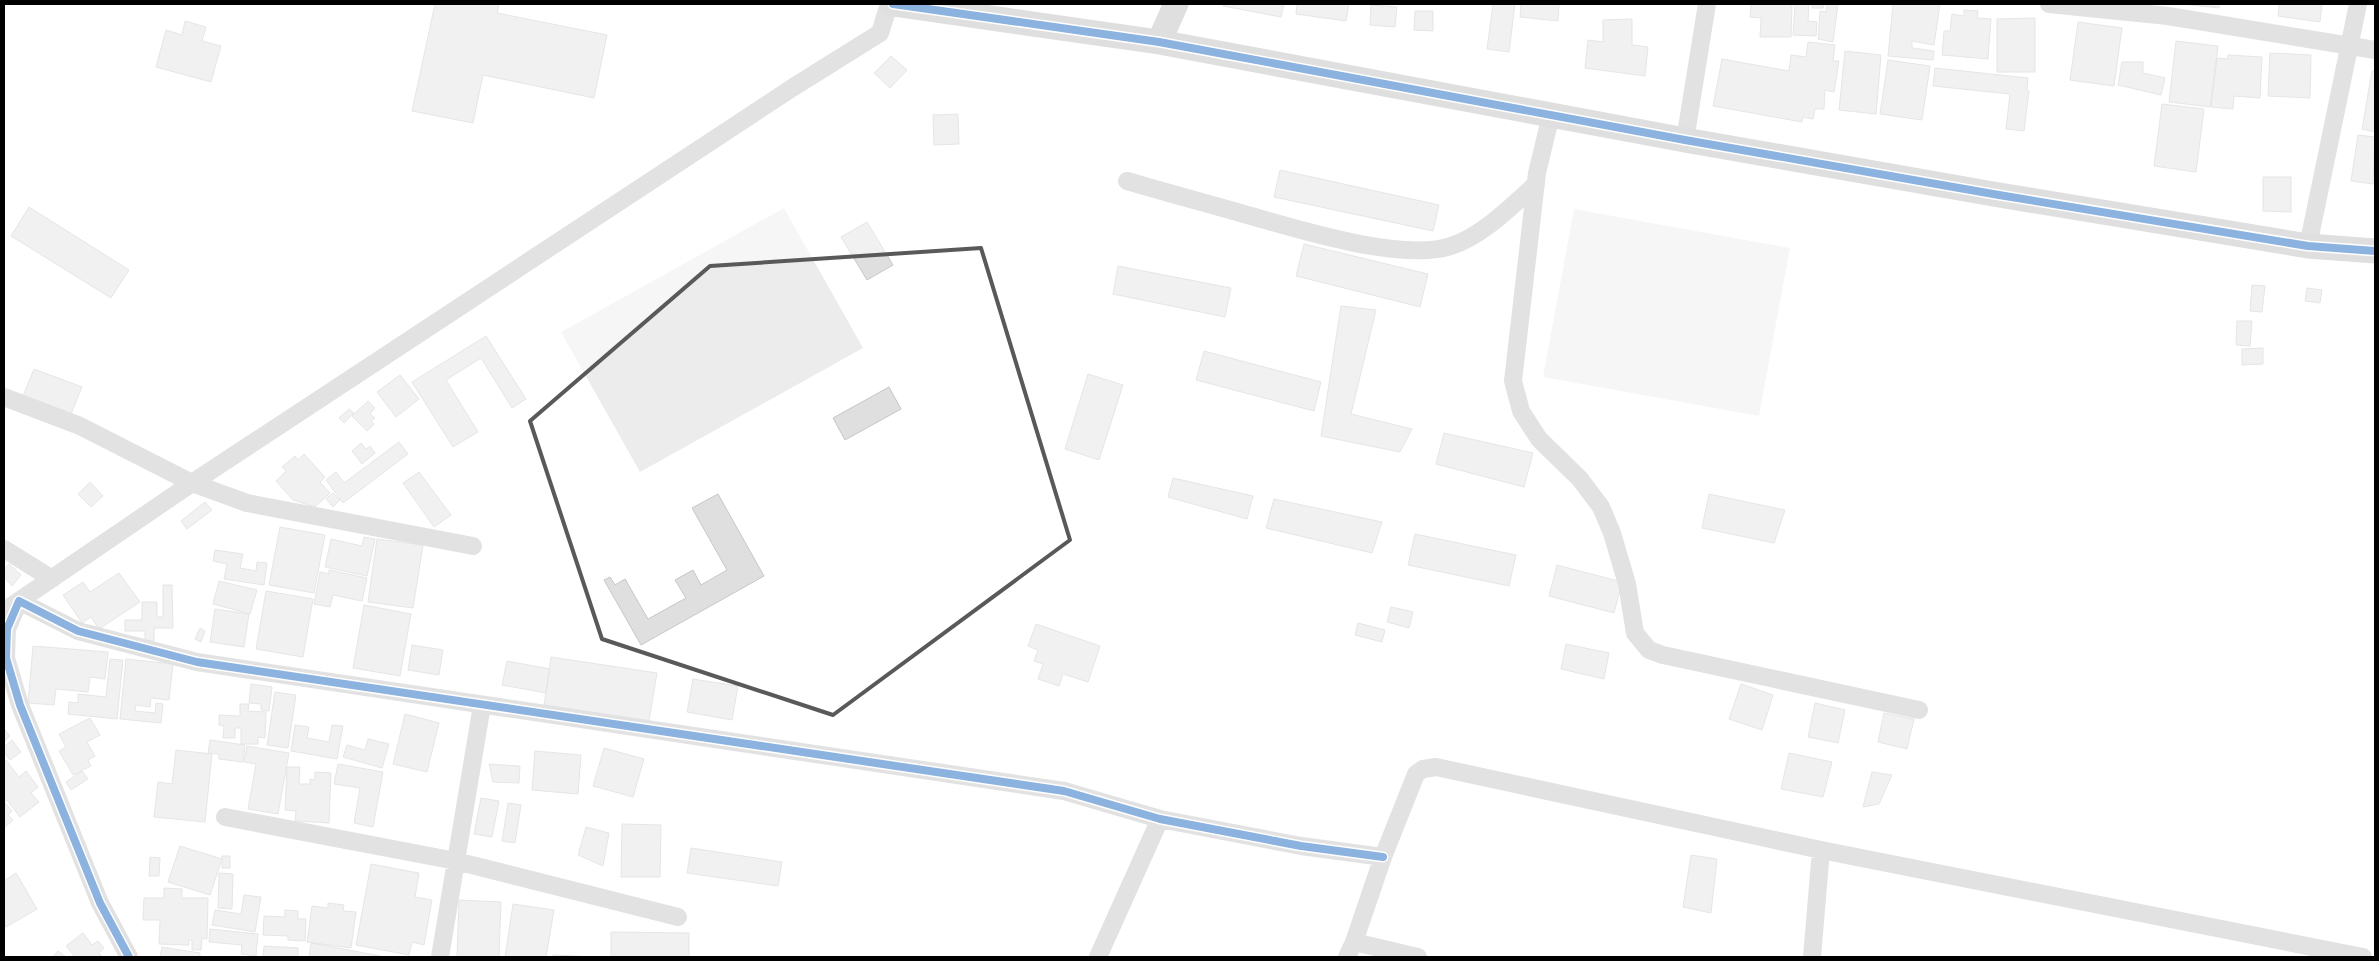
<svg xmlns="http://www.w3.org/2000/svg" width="2379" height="961" font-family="'Open Sans',sans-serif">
<rect width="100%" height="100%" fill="#fff"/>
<path fill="#ececec" d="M784 208 863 348 640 472 561 332Z
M1574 209 1790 248 1759 416 1543 377Z"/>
<path fill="#dfdfdf" stroke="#c7c7c7" d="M435 4H499L497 13 607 35 594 98 483 75 473 123 412 111Z
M1223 4H1284L1281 17 1223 6Z
M1297 4H1349L1346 21 1296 14Z
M1493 4H1515L1509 52 1487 49Z
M1521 4H1559L1558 21 1520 17Z
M1751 4H1792L1791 37H1760L1761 18 1750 17Z
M1795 4H1809L1808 21 1817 22 1816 36 1793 35Z
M1813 4H1824L1823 8H1812Z
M1827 4H1838L1833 42 1818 39 1820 11 1826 12Z
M1893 4H1940L1934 45 1912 41V48L1934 51 1933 60 1888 56Z
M2182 4H2219V8Z
M2279 4H2322L2320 22 2278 16Z
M1371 5 1397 7 1395 27 1370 25Z
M1964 10 1978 11 1977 18 1991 19 1988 59 1942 55 1944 31H1950L1952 14 1964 16Z
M1415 11H1433V31L1414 30Z
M2035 18V72H1997V19Z
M1632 19V45L1648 47 1645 76 1585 68 1588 40 1603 42V20Z
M185 21 206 27 202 41 221 46 211 82 156 67 166 30 182 35Z
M2078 22 2122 28 2114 86 2070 80Z
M2176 41 2218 46 2210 107 2169 102Z
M1808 42 1835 45 1833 61H1839L1834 92 1825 90 1824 109H1815L1813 119 1803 117 1802 122 1713 106 1722 59 1789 71 1791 55 1806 57Z
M1845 51 1881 55 1876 114 1839 110Z
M2270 53 2311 55 2310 98 2268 96Z
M2228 55 2262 57 2260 98 2234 96 2233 109 2211 107 2217 58 2228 59Z
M891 56 907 70 890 88 874 73Z
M1888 60 1930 66 1922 120 1880 114Z
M2122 62H2143V73L2165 78 2161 95 2118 85Z
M1935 68 2028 78 2027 90 2029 91 2024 131 2006 129 2010 94 1933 86Z
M2372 71H2375V132L2362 129Z
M2162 104 2204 109 2196 172 2154 166Z
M958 114 959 144 934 145 933 115Z
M2358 135 2375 137 2373 184 2351 181Z
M1280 170 1439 205 1433 231 1274 197Z
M2263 177H2291V212L2263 211Z
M29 207 129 270 111 298 11 236Z
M867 222 893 265 867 280 841 237Z
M1304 244 1428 274 1420 307 1296 276Z
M1118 266 1231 288 1225 317 1113 294Z
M2252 285 2265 286 2262 312 2250 311Z
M2307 288 2322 290 2320 303 2305 301Z
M1341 306 1376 310 1351 414 1412 429 1400 452 1321 436Z
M2237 321H2252L2250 346 2236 345Z
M486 336 526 399 512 408 481 358 446 380 478 432 453 447 412 382Z
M2263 348V364L2242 365V349Z
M1204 351 1321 382 1314 411 1196 380Z
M34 369 82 387 71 414 23 396Z
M1088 374 1123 385 1099 460 1065 449Z
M400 375 419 399 396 417 377 392Z
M889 387 901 409 845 440 833 418Z
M368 401 375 408 370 414 375 418 371 421 374 424 367 431 352 416Z
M349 409 354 413 344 423 339 418Z
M1444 433 1533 453 1524 487 1436 464Z
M399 442 408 454 343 503 326 480 336 472 344 483Z
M361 443 366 449 370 446 375 453 362 464 352 451Z
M304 454 325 477 320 482 330 493 315 507 293 500 276 481 286 471 282 467 295 456 298 460Z
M419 472 451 515 434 527 403 483Z
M1173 478 1253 496 1247 519 1168 497Z
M90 482 103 496 91 507 78 494Z
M333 493 340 500 333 507 326 499Z
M718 494 764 576 641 645 604 580 610 577 615 585 625 579 648 619 686 598 675 580 693 570 701 585 727 570 692 508Z
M1709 494 1785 510 1774 543 1702 528Z
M1274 499 1382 522 1372 553 1266 528Z
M205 502 212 510 187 529 181 521Z
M280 527 325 535 314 593 269 585Z
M1415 534 1516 555 1509 586 1408 565Z
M364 537 375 539 367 576 325 567 331 539 362 546Z
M377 539 423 545 413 608 368 602Z
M215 550 243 554 240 568 256 571 257 562 267 563 264 585 224 579 227 564 213 561Z
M9 564 21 575 12 586 4 577V569Z
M1557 565 1622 582 1614 613 1549 596Z
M329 570 367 578 362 601 333 595 330 607 314 604 320 572 329 574Z
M119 573 140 602 99 629 91 617 82 623 63 595 83 582 90 592Z
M219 581 257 590 250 614 213 604Z
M163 585H172L173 628H154V641H145V631H125V620H142V602H157V617H163Z
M266 591 313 599 303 657 256 649Z
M364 605 411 614 400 676 353 668Z
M1391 607 1413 612 1409 628 1387 622Z
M215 609 249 614 244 647 210 642Z
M1358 623 1385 630 1382 642 1355 635Z
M1036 624 1100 646 1088 682 1063 674 1059 686 1038 679 1043 664 1034 661 1038 650 1028 646Z
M200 628 205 631 201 642 195 639Z
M1566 644 1609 653 1604 679 1561 669Z
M412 645 443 650 439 675 408 670Z
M33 646 108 652 105 679 90 677 88 692 56 689 54 705 28 703Z
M551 657 657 673 649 721 544 705Z
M110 659 123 660 117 719 68 714 69 702 78 703V694L106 697Z
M126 659 173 664 169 700 151 698 150 707 136 705 135 711 155 713 156 703 163 704 161 723 120 719Z
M507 661 550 669 546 693 502 685Z
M693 679 738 686 732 720 687 712Z
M251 684 272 687 269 711 261 710V704L249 703Z
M1741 684 1773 695 1762 730 1729 719Z
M275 692 296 695 288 748 267 745Z
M1815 703 1845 710 1838 743 1808 737Z
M240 704H249L248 711 266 712 265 738 258 737V744H241V728H235V738H223L224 726 219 725V715L240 716Z
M1884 713 1914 719 1907 749 1878 742Z
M405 714 439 723 427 772 393 764Z
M90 718 100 735 87 742 95 756 88 760 91 766 73 775 59 751 66 747 59 734Z
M295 725 309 727 307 738 329 742 332 725 343 726 337 759 291 751Z
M4 729 10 736 4 742Z
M368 739 389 744 382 768 343 757 347 745 365 750Z
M12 740 21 752 10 760 4 752V747Z
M210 740 245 745 243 762 219 759V754L208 753Z
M247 746 289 753 278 814 248 809 256 764 244 762Z
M604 748 644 759 633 797 593 786Z
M176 750 212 754 205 822 154 817 158 782 172 784Z
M535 751 581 755 578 794 532 790Z
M1789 753 1832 762 1823 797 1781 789Z
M6 760 19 777 26 771 38 787 31 793 39 802 20 817 7 800 4 802V762Z
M338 764 383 772 373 827 354 823 360 788 334 784Z
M489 764 520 766 519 783 493 782Z
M287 767H300L299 784H310V779L315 780V772L331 773 329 823 295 821 296 811 285 810Z
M82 771 88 779 71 790 66 782Z
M1872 772 1892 775 1879 804 1863 807Z
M481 798 499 801 492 837 474 834Z
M4 802 12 811 8 815 13 820 4 828Z
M508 803 521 805 515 843 502 841Z
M622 824 661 825 660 877H621Z
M586 827 609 833 603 866 578 855Z
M180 846 222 859 210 895 168 882Z
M691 848 782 862 778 886 687 873Z
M1691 855 1717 859 1711 913 1683 907Z
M222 856H230V868H222Z
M150 857 160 858 159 876H149Z
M371 864 419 873 415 897 432 900 424 945 412 942 409 955 356 945Z
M16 873 37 909 6 927 4 922V881Z
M219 873 233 874 232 909 218 908Z
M164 888 182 889V898H208L207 939 202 938 201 950H192V940H189V945L159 944 160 920H143L144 898H164Z
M244 895 261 897 255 932 212 925 215 910 241 914Z
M459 900 501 902 499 957H457Z
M328 903 344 905 343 911 356 912 351 948 307 942 312 906 328 908Z
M513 904 554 910 546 957H505Z
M285 910 298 911V919H306L305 941 288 940V936L263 935 264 916 285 917Z
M210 929 258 934 256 956 241 954 242 945 209 942Z
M611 932 689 933V957H611Z
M83 933 92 945 98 941 104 948 99 953 102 957H75L66 946Z
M311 943 386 957H309Z
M264 946 298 948V957H263Z
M162 947 200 953V957H160Z
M58 951 66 957H52Z
M553 955 596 957H553Z"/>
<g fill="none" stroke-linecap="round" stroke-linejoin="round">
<path stroke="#bebebe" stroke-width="18" d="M2049 4 2168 16 2375 50
M1551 115 1537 173 1513 381 1521 411 1539 439 1580 479 1601 507 1612 533 1627 584 1635 633 1649 650 1663 655 1919 710
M1685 140 1707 4
M1127 181C1168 193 1209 204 1251 216 1300 230 1403 262 1451 246 1482 236 1512 206 1536 184
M2308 246 2358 4
M4 397 80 426 192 483 247 503 473 546
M4 549 52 579
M10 607 192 483 792 88 880 33 889 4
M225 817 456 861 678 917
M1354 942 1383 857 1416 774 1423 769 1436 767 1821 850 2363 957
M129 957 100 903 20 705 6 658 7 629 19 601 78 631 197 662 1064 791 1160 819 1301 846 1383 857
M440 957 482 705
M1098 957 1160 819
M1347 957 1354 942 1418 957
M1812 957 1821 850"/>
<path stroke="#b8b8b8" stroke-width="25" d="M893 4 1159 42 1685 140 1999 195 2308 246 2375 251
M1159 42 1176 4"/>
<defs>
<path id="cycleway" d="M893 4 1159 42 1685 140 1999 195 2308 246 2375 251
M129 957 100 903 20 705 6 658 7 629 19 601 78 631 197 662 1064 791 1160 819 1301 846 1383 857"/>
</defs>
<use href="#cycleway" stroke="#fff" stroke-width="11"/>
<use href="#cycleway" stroke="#0057b8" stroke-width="8"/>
</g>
<path d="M0 0H2379V961H0ZM981 248 1070 540 833 715 602 639 530 421 710 266Z" fill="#fff" fill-opacity=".55" fill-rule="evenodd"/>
<path fill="none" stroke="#595959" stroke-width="4" stroke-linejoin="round" d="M981 248 1070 540 833 715 602 639 530 421 710 266Z"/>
<rect width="2379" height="961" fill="none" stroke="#000000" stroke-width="10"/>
</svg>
